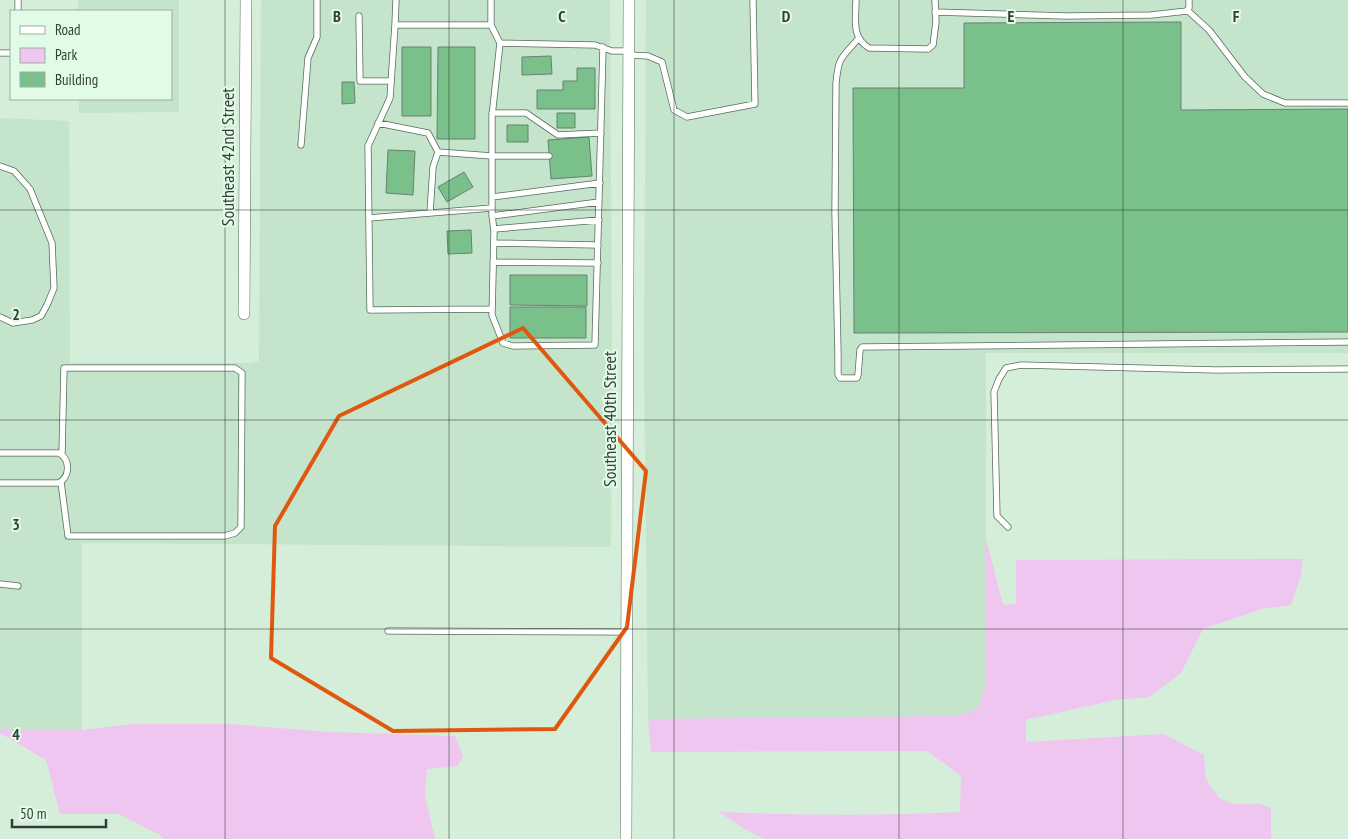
<svg xmlns="http://www.w3.org/2000/svg" width="1348" height="839" font-family="'PT Sans Narrow',sans-serif">
<rect width="100%" height="100%" fill="#d5eeda"/>
<path fill="#c4e4cb" d="M78 0H179V112L79 113V99H171V11H78Z
M261 0H610L612 360 611 547 82 543V730L0 729V118L69 121 70 363H249L259 361Z
M646 0H1348V353H986V681L982 702 969 714 949 716 648 719 644 364Z"/>
<path fill="#eec6ef" d="M986 538 1003 605 1016 604V560L1303 559 1300 578 1291 605 1262 609 1203 629 1181 673 1149 697 1115 700 1026 720V742L1164 734 1204 755 1206 779 1219 798 1233 804H1260L1271 808V839H765L748 831 719 812C799 815 880 816 960 812L961 776 927 751 651 752 648 719 949 716C978 713 980 709 986 681Z
M133 724H230L328 732 455 736 463 756 458 766 427 769 425 795 435 839H164L160 835 119 814H60L46 760 0 733V729L82 730Z"/>
<path fill="#79c08b" stroke="#6a816f" d="M1181 22V110L1348 109V332L854 333 853 88H964V23Z
M402 47H431V116H402Z
M438 47H475V139H437Z
M551 56 552 74 522 75V57Z
M577 68H595V109H537V90H563V81H577Z
M342 82H354L355 103 342 104Z
M557 113H575V128H557Z
M507 125H528V142H507Z
M589 137 592 176 551 179 548 140Z
M388 150 415 151 413 195 386 193Z
M464 172 473 187 447 202 438 187Z
M471 230 472 253 448 254 447 231Z
M510 275H587V306L510 305Z
M510 307H586V338H510Z"/>
<g fill="none" stroke-linecap="round" stroke-linejoin="round">
<defs>
<path id="lane" d="M396 0 395 25H491V0
M856 0C856 19 851 37 869 48L928 49 933 45 936 22 935 0
M1187 10 1209 30 1245 77 1263 94 1285 103H1348
M18 11V0
M935 12 1066 16 1151 15 1187 11 1189 8V0
M359 16 360 81H391
M395 25 390 98 368 146 370 310 492 309
M491 25 500 43 595 45 612 51H628
M858 39C841 59 839 55 836 83L835 212 838 354V374L840 378H857L858 375 860 350 862 347 1348 342
M500 43 492 116V214L494 232 492 315 503 343 513 346 595 345 603 47
M0 53H11
M628 55 648 56 662 62 674 110 687 117 755 104 753 0
M492 113H526L558 135 601 133
M378 123 428 133 438 152 433 167 430 213
M301 145 308 58 317 37V0
M438 152 492 156H549
M0 166 14 171 30 189 52 243 54 288 47 305 41 316 32 320 13 323 0 317
M492 197 600 183
M492 216 599 202
M369 218 492 208
M494 229 599 220
M494 243 598 245
M493 262 598 263
M0 453H59C71 460 70 478 58 483H0
M61 482 68 536H225L235 533 241 527 242 373 235 368H64L62 454
M1008 527 997 516 994 392 999 379 1006 368 1021 365 1216 370 1348 369
M0 584 18 586
M388 631 626 632"/>
<path id="street" d="M244 314 246 0
M626 839 629 0"/>
</defs>
<use href="#lane" stroke="#566b5a" stroke-width="7"/>
<use href="#street" stroke="#566b5a" stroke-width="12"/>
<use href="#lane" stroke="#fff" stroke-width="5.5"/>
<use href="#street" stroke="#fff" stroke-width="11"/>
</g>
<path fill="none" stroke="#df580e" stroke-width="4" stroke-linejoin="round" d="M523 328 646 471 627 627 555 729 393 731 271 658 275 526 339 416Z"/>
<path fill="none" stroke="#343e36" stroke-width="1" stroke-opacity="0.55" d="M225 0V839M449 0V839M674 0V839M899 0V839M1123 0V839M0 210H1348M0 420H1348M0 629H1348"/>
<g text-anchor="middle" stroke-width="4" stroke-linejoin="round" paint-order="stroke">
<g font-size="18" fill="#343e36" stroke="#e2fbe7">
<text transform="translate(228 157) rotate(-90)" y="6">Southeast 42nd Street</text>
<text transform="translate(610 419) rotate(-90)" y="6">Southeast 40th Street</text>
</g>
</g>
<g font-size="16" text-anchor="middle" font-weight="bold" fill="#343e36" stroke="#e2fbe7" stroke-width="4" stroke-linejoin="round" paint-order="stroke">
<text x="337" y="22">B</text>
<text x="562" y="22">C</text>
<text x="786" y="22">D</text>
<text x="1011" y="22">E</text>
<text x="1236" y="22">F</text>
<text x="16" y="320">2</text>
<text x="16" y="530">3</text>
<text x="16" y="740">4</text>
</g>
<rect x="10" y="10" width="162" height="90" fill="#e2fbe7" stroke="#9cafa0"/>
<rect x="20" y="26" width="25" height="8" fill="#ffffff" stroke="#9cafa0"/>
<text x="55" y="35" font-size="15" fill="#343e36">Road</text>
<rect x="20" y="48" width="25" height="15" fill="#eec6ef" stroke="#9cafa0"/>
<text x="55" y="60" font-size="15" fill="#343e36">Park</text>
<rect x="20" y="72" width="25" height="15" fill="#79c08b" stroke="#9cafa0"/>
<text x="55" y="85" font-size="15" fill="#343e36">Building</text>
<path d="M12 819v8h94v-8" fill="none" stroke="#343e36" stroke-width="2.5"/>
<text x="20" y="819" font-size="15" fill="#343e36" stroke="#e2fbe7" stroke-width="4" paint-order="stroke">50 m</text>
</svg>
